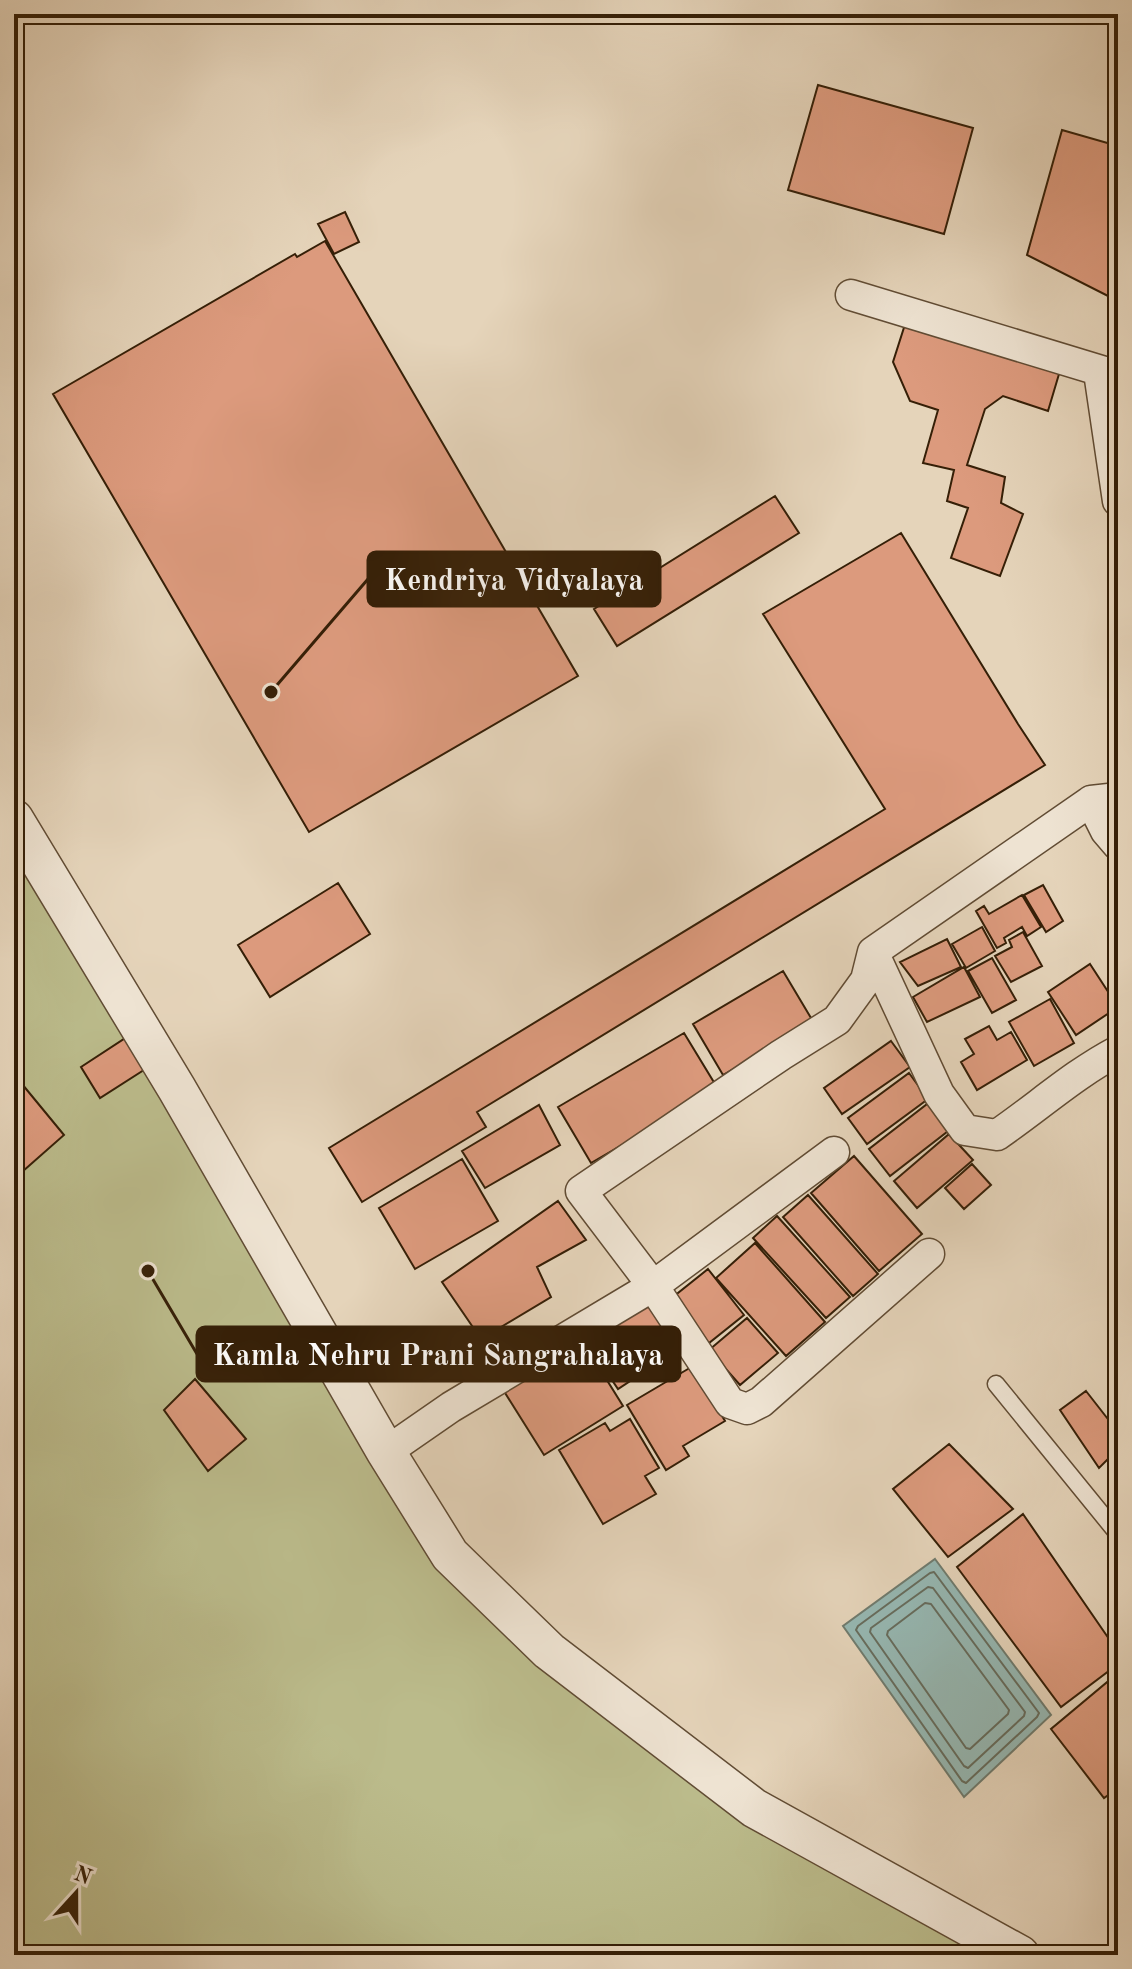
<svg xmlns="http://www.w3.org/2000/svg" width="1132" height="1969" font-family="'Old Standard TT',serif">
<rect width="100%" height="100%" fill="#e5d4ba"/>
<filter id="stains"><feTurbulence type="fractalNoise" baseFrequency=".0025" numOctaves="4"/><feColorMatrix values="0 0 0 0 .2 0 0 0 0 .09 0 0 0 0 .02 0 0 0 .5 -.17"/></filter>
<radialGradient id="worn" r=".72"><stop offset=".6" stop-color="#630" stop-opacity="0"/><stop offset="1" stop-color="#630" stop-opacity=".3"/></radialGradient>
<path fill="#bbbb8b" stroke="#786d49" stroke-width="2" d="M14 819 450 1555 754 1808 1020 1955H14Z"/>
<path fill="#96b8b3" stroke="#6f7b6e" stroke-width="2" d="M935 1559 1051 1715 964 1797 843 1626Z"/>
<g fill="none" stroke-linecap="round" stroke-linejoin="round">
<path stroke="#666c5d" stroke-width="2" d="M934 1572 1039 1713 1037 1717 966 1783 962 1781 856 1630 858 1626 930 1573Z
M928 1587 933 1588 1025 1712 1024 1716 968 1768 964 1766 870 1632 871 1628Z
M925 1603 931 1604 1009 1710 1008 1714 970 1749 966 1748 887 1635 888 1631Z"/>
</g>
<path fill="#dc9a7d" stroke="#351f07" stroke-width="2" d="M818 85 973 128 944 234 788 190Z
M1062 130 1118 146V269L1110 297 1027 255Z
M345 212 359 242 334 254 318 224Z
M325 241 578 676 309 832 53 394 295 254 297 257Z
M908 315 1062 364 1048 411 1003 396 985 409 967 465 1005 477 1001 503 1023 514 1000 576 951 558 968 508 947 501 954 470 923 463 938 410 910 401 893 362Z
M775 496 799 533 617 646 594 609Z
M901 533 1018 724 1045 765 477 1112 486 1127 362 1202 329 1148 885 809 763 614Z
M338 883 370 934 270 997 238 945Z
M1043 885 1063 921 1046 932 1024 895Z
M1022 895 1041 927 1027 936 1022 927 1004 938 1006 943 997 948 976 911 984 906 989 914Z
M982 927 995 951 966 968 952 944Z
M1023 932 1042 966 1011 982 995 956 1012 947 1009 940Z
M947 939 961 967 918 986 900 962Z
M992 958 1016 1000 992 1013 968 971Z
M1090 964 1118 1007 1076 1035 1048 992Z
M964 967 980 997 927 1022 913 997Z
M783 971 814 1023 723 1075 693 1024Z
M1050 999 1074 1043 1034 1066 1009 1022Z
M989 1026 997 1040 1011 1032 1027 1060 977 1090 961 1062 974 1054 965 1039Z
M684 1033 718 1089 591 1163 558 1107Z
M127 1037 147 1068 100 1098 81 1067Z
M891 1041 910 1067 842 1114 824 1088Z
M909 1073 928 1099 867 1144 848 1118Z
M22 1084 64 1135 14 1179V1090Z
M931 1101 952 1128 890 1176 869 1149Z
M539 1105 560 1145 485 1188 462 1151Z
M949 1134 973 1160 917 1208 894 1181Z
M854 1156 922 1234 879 1271 811 1193Z
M462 1159 498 1221 415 1269 379 1208Z
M972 1164 991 1185 964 1209 945 1188Z
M808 1195 878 1274 853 1296 783 1217Z
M558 1201 586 1240 537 1267 551 1297 481 1339 442 1282Z
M777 1216 850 1297 826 1318 753 1238Z
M755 1243 825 1322 786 1356 716 1278Z
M708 1269 744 1315 704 1347 668 1301Z
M649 1300 680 1348 618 1389 586 1341Z
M747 1318 778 1353 740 1385 709 1350Z
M574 1344 587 1366 595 1361 623 1406 544 1455 502 1388Z
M693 1366 725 1421 683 1446 689 1456 666 1470 627 1405Z
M195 1379 246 1439 208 1471 164 1410Z
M1086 1391 1118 1432V1449L1099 1468 1060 1410Z
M630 1419 659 1468 645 1476 656 1494 603 1524 559 1450 605 1423 610 1431Z
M949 1444 1013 1509 948 1557 893 1489Z
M1023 1514 1118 1652V1664L1061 1707 957 1567Z
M1118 1673V1788L1104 1798 1051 1729Z"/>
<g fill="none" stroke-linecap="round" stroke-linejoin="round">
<defs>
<path id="service" d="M996 1384 1118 1534"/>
<path id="minor" d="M851 295 1118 376
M1099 372 1118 501
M1091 801 1106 831 1118 845
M873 952 939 1094 965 1130 997 1135C1038 1107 1074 1074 1118 1051
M929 1254 761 1402 747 1409 730 1403 653 1286 581 1191 781 1055 837 1020 866 980 873 952 1091 801 1118 798
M386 1452 451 1407 653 1286 834 1152"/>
<path id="tertiary" d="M14 819 177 1089 386 1452 450 1555 549 1651 754 1808 1020 1955"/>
</defs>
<use href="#service" stroke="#614c34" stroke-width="19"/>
<use href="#minor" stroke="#614c34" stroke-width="33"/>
<use href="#tertiary" stroke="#614c34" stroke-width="41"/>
<use href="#service" stroke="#eee3d2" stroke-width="16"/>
<use href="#minor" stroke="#eee3d2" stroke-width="30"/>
<use href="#tertiary" stroke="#eee3d2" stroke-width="38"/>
</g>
<path fill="none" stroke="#351f07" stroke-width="3" d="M271 692L368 579M148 1271L197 1354"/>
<g fill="#351f07" stroke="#eee3d2" stroke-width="3">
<circle cx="271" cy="692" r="8"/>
<circle cx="148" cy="1271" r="8"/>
</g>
<g fill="#351f07" stroke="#351f07" stroke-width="3">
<rect x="368" y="552" width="292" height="54" rx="8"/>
<rect x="197" y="1327" width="483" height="54" rx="8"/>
</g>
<g font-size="30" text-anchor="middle" font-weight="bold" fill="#fff">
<text x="514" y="590">Kendriya Vidyalaya</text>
<text x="438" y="1365">Kamla Nehru Prani Sangrahalaya</text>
</g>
<rect width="1132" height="1969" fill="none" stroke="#e5d4ba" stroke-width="48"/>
<rect x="16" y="16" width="1100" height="1937" fill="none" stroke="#351f07" stroke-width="4"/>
<rect x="24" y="24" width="1084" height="1921" fill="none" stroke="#351f07" stroke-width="2"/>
<g transform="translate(76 1893) rotate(21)" stroke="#eee3d2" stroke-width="6" paint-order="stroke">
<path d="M0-6L14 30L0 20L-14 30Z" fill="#351f07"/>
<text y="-12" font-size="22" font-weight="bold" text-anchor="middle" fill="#351f07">N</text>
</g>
<rect width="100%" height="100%" filter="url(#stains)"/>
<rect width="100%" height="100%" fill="url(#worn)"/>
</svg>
